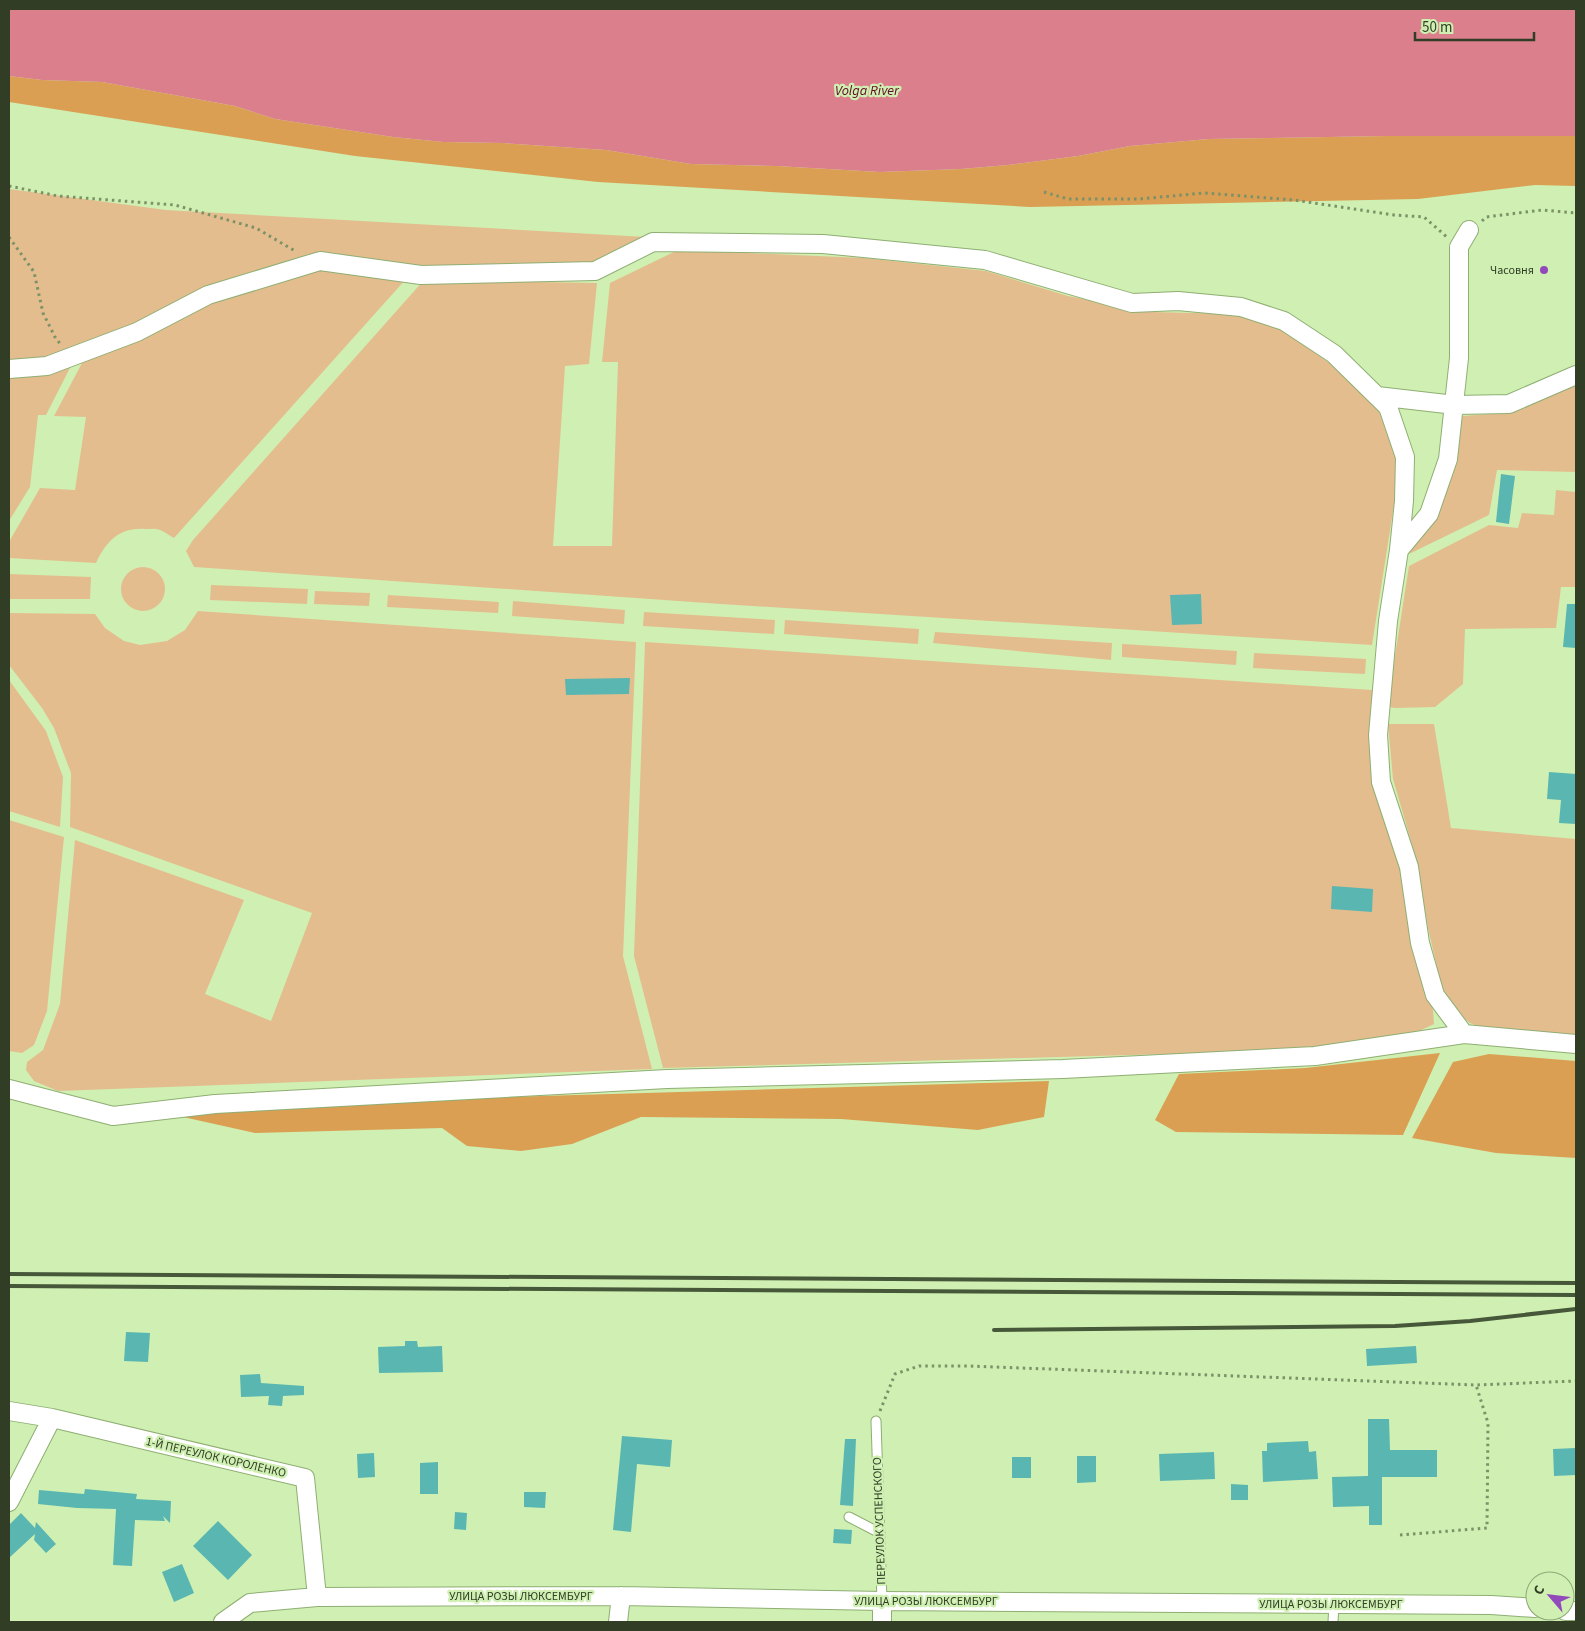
<svg xmlns="http://www.w3.org/2000/svg" width="1585" height="1631" font-family="'Source Sans 3',sans-serif">
<rect width="100%" height="100%" fill="#cff0b2"/>
<path fill="#e4bd8f" d="M9 189 166 210 646 237 594 264 421 266 317 253 203 289 134 325 40 360H9Z
M678 250 864 258 986 271 1068 296 1152 312 1237 314 1285 331 1336 368 1377 406 1396 458 1394 505 1372 645 721 604 194 567 186 551 193 540 424 280 597 283 589 364 565 366 553 546H612L618 362H602L610 283Z
M318 268 406 279 174 538C170 536 165 532 160 530 156 528 150 529 145 529 119 527 106 542 96 563L9 558V542L40 488 75 490 86 417 54 416 82 363 159 330 211 300Z
M72 364 46 415H38L30 487 9 521V375Z
M1576 384V472L1497 470 1489 515 1409 554 1430 521 1457 456 1462 416 1504 413Z
M1556 490 1576 492V587H1561L1556 628 1465 629 1463 684 1435 707 1396 708 1387 707 1409 566 1489 525 1518 528 1522 513 1554 515Z
M121 589a22 22 0 1 1 44 0a22 22 0 1 1-44 0Z
M9 574 91 577 90 599H9Z
M211 585 308 589 307 604 210 600Z
M315 591 370 593 369 606 314 604Z
M388 595 499 602 498 613 387 607Z
M513 601 625 610 624 624 512 616Z
M198 611 636 642 623 956 652 1069 58 1091 34 1081 26 1070 27 1062 43 1050 60 1004 75 840 244 900 205 994 271 1021 312 913 70 827 71 773 54 728 42 708 9 665V613L95 614 105 628 124 641 140 645 167 641 185 630Z
M644 612 775 620 774 634 643 626Z
M785 620 919 629 918 644 784 634Z
M935 632 1112 643 1111 660 933 643Z
M645 642 1372 690V738L1405 875 1418 967 1433 1010 1434 1024 1415 1033 1309 1050 663 1068 634 956Z
M1122 644 1237 651 1236 665 1122 657Z
M1254 653 1366 659 1365 674 1253 668Z
M9 680 46 731 63 777 60 827 9 811Z
M1388 724H1434L1451 828 1576 839V1035L1485 1029 1470 1023 1457 1013 1441 985 1428 928 1417 862 1393 779Z
M9 820 64 837 47 1011 34 1045 22 1053 9 1051Z"/>
<path fill="#db9f53" d="M9 76 42 80 102 82 235 106 275 119 393 137 443 142 502 143 606 150 691 164 776 166 880 172 961 169 1008 165 1078 156 1130 146 1209 139 1387 136H1576V186L1535 185 1418 199 1030 207 598 182 355 156 9 102Z
M1440 1053 1403 1135 1176 1132 1155 1120 1179 1074 1305 1068Z
M1489 1054 1576 1061V1158L1496 1153 1412 1138 1453 1062Z
M1049 1081 1044 1117 978 1130 841 1119 641 1117 572 1144 521 1151 467 1146 442 1128 255 1133 174 1115 476 1098Z"/>
<path fill="#dc7f8d" d="M9 9H1576V136H1387L1209 139 1130 146 1078 156 1008 165 961 169 880 172 776 166 691 164 606 150 502 143 443 142 393 137 275 119 235 106 102 82 42 80 9 76Z"/>
<path fill="#5ab6b1" d="M1501 474 1515 476 1509 524 1496 522Z
M1201 594 1202 624 1172 625 1170 595Z
M1567 604H1576V648L1563 647Z
M630 678 629 694 566 695 565 679Z
M1549 772 1576 774V824L1559 823 1561 800 1547 799Z
M1332 886 1373 889 1372 912 1331 909Z
M126 1332 150 1333 148 1362 124 1361Z
M405 1341H417L418 1347 442 1346 443 1372 379 1373 378 1347 405 1346Z
M1416 1346 1417 1363 1367 1366 1366 1349Z
M260 1374 261 1383 304 1386V1395L283 1396 282 1406 268 1405 269 1396 241 1397 240 1375Z
M1368 1419H1389L1390 1450H1437V1477H1382V1525H1369V1506L1333 1507 1332 1477 1368 1476Z
M622 1436 672 1440 670 1467 637 1464 631 1532 613 1530Z
M845 1439H856L853 1506 840 1505Z
M1308 1441 1309 1452 1316 1451 1318 1479 1263 1482 1262 1451H1267V1443Z
M1576 1448V1475L1554 1476 1553 1449Z
M1214 1452 1215 1479 1160 1481 1159 1454Z
M374 1453 375 1477 358 1478 357 1454Z
M1077 1456H1096V1482L1077 1483Z
M1012 1457H1031V1478H1012Z
M438 1462V1494H420V1463Z
M1231 1484 1248 1485V1500H1231Z
M85 1489 137 1494 136 1499 171 1501 170 1523 163 1516 165 1521 135 1520 132 1566 113 1565 116 1509 77 1508 38 1504 39 1490 84 1494Z
M524 1492H546L545 1508 524 1507Z
M455 1512 467 1513 466 1530 454 1529Z
M21 1513 35 1528 36 1522 56 1544 46 1553 34 1540 35 1534 9 1558V1525Z
M218 1521 252 1555 228 1580 193 1546Z
M834 1529 852 1530 851 1544 833 1543Z
M182 1564 194 1593 174 1602 162 1572Z"/>
<g fill="none" stroke-linecap="round" stroke-linejoin="round">
<defs>
<path id="service" d="M876 1421 882 1601
M849 1517 880 1533
M1333 1622 1334 1604"/>
<path id="minor" d="M9 369 47 366 137 332 208 295 320 261 421 275 595 271 653 242 823 244 985 260 1132 303 1178 301 1241 307 1284 321 1334 354 1388 407 1405 457 1404 501 1399 550 1388 621 1378 735 1381 782 1409 867 1420 943 1435 995 1464 1034
M1377 396 1455 405 1509 404 1576 375
M1399 550 1429 514 1448 459 1459 358V247L1469 230
M9 1089 113 1116 215 1104 667 1079 1063 1069 1315 1056 1464 1034 1576 1044
M9 1411 52 1418 305 1478 317 1597
M9 1502 52 1418
M882 1601V1622
M1565 1611H1576
M223 1622 250 1603 317 1597 621 1596 882 1601 1491 1605 1535 1608
M618 1622 621 1596"/>
</defs>
<use href="#service" stroke="#8fae73" stroke-width="11"/>
<use href="#minor" stroke="#8fae73" stroke-width="20"/>
<path stroke="#7b9167" stroke-width="3" stroke-dasharray="2.5 4" stroke-linecap="butt" d="M9 186 58 196 175 205 256 228 295 251
M1044 192 1068 199H1139L1204 193 1294 200 1394 215 1424 217 1448 238
M1482 221 1486 217 1542 210 1576 213
M9 237 34 272 43 313 55 337 61 345
M880 1411 895 1374 919 1366H968L1476 1385 1576 1381
M1400 1535 1487 1528 1488 1423 1476 1385"/>
<use href="#service" stroke="#fff" stroke-width="9"/>
<use href="#minor" stroke="#fff" stroke-width="18"/>
<path stroke="#475739" stroke-width="4" d="M9 1274 1576 1283
M9 1286 1576 1295
M994 1330 1395 1326 1470 1321 1576 1309"/>
</g>
<circle fill="#9249bc" stroke="#cff0b2" stroke-width="2" cx="1544" cy="270" r="5"/>
<g text-anchor="middle" stroke-width="4.5" stroke-linejoin="round" paint-order="stroke">
<g font-size="12" fill="#313e25" stroke="#cff0b2" text-anchor="end">
<text x="1534" y="274">Часовня</text>
</g>
<g font-size="12" fill="#313e25" stroke="#cff0b2">
<text transform="translate(216 1457) rotate(13)" y="4">1-Й ПЕРЕУЛОК КОРОЛЕНКО</text>
<text transform="translate(879 1521) rotate(-92)" y="4">ПЕРЕУЛОК УСПЕНСКОГО</text>
<text x="521" y="1600">УЛИЦА РОЗЫ ЛЮКСЕМБУРГ</text>
<text x="926" y="1605">УЛИЦА РОЗЫ ЛЮКСЕМБУРГ</text>
<text x="1331" y="1608">УЛИЦА РОЗЫ ЛЮКСЕМБУРГ</text>
</g>
<g font-size="14" font-style="italic" fill="#610b24" stroke="#cff0b2">
<text x="867" y="95">Volga River</text>
</g>
</g>
<rect width="1585" height="1631" fill="none" stroke="#313e25" stroke-width="20"/>
<g transform="translate(1550 1596) rotate(298)"><circle r="24" fill="#cff0b2" stroke="#90a97a"/>
<path d="M0-4L9 19L0 12L-9 19Z" fill="#9249bc"/>
<text y="-8" font-size="14" font-weight="bold" text-anchor="middle" fill="#313e25">С</text>
</g>
<path d="M1415 32v8h119v-8" fill="none" stroke="#313e25" stroke-width="2.5"/>
<text x="1422" y="32" font-size="15" fill="#313e25" stroke="#cff0b2" stroke-width="4" paint-order="stroke">50 m</text>
</svg>
